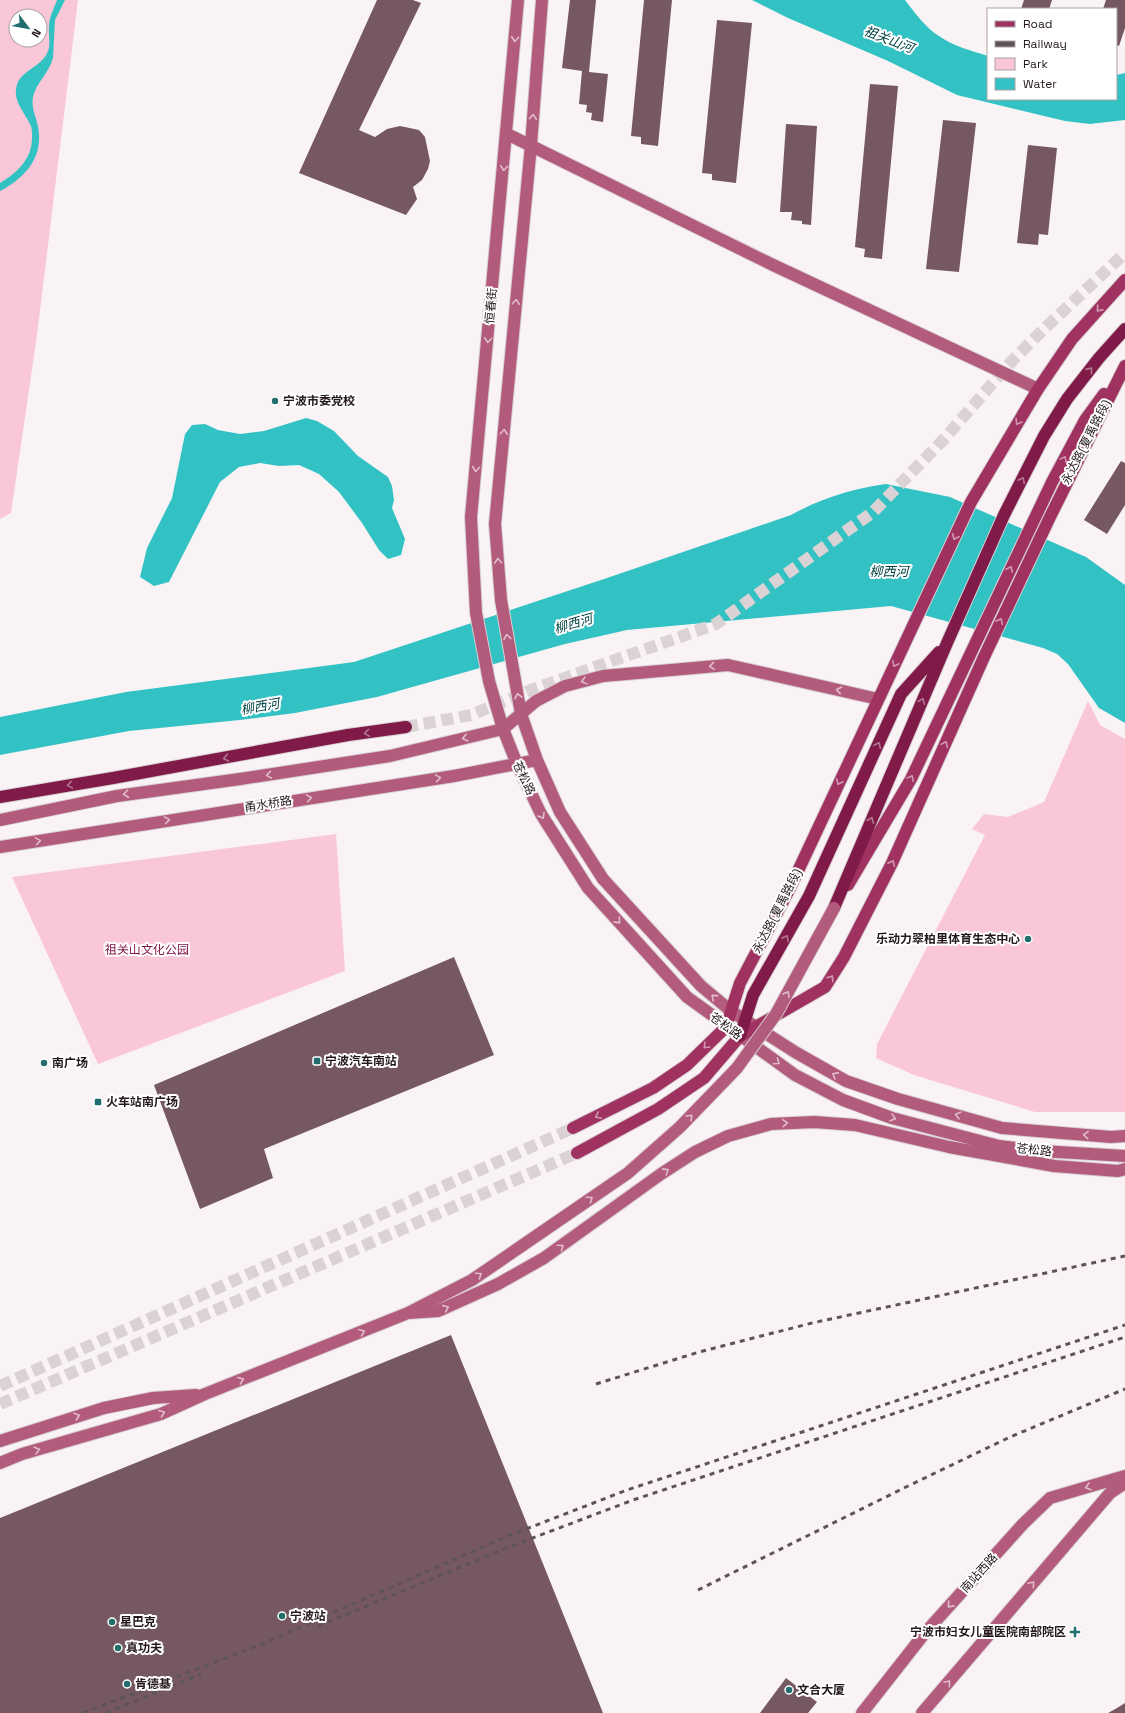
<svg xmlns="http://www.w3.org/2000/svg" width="1125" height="1713" font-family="'Space Grotesk','Noto Sans SC',sans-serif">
<rect width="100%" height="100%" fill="#faf3f5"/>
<path fill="#f9c7d7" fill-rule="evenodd" d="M0 0H78L37 335 11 513 0 519ZM16 16H40V40H16Z
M1088 701 1100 725 1125 739V1112H1035L914 1075 876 1058 877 1044 985 835 972 829 984 814 1008 817 1044 802Z
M336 834 345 971 98 1064 12 877Z"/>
<path fill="#33c2c4" d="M57 0H65L55 20 53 58C49 73 36 83 33 97 31 108 36 116 38 127 44 157 25 178 0 191V183C17 173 32 159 32 138 32 134 32 129 31 126 26 114 14 103 16 89 19 69 41 69 48 51 51 43 48 34 49 26 49 17 54 9 57 0Z
M752 0H905C915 13 925 27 939 36 953 46 972 51 988 56V99H1116V75L1125 73V120L1090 124 1065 121 957 95 888 61 788 18Z
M306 418 317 421 334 431 358 456 388 477 392 486 394 500 392 508 405 539 401 555 388 559 379 550 362 523 339 492 319 474 299 465 279 466 260 463 239 467 220 482 169 582 154 586 140 577 147 548 172 498 185 434 192 425 205 424 218 430 240 434 264 431Z
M886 484 950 497 1086 557 1125 585V723L1099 708 1068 664 1057 654 1043 648 891 606 627 630 565 644 377 697 295 713 240 720 129 731 0 755V717L126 692 354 662 607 578 791 515C822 498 851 489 886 484Z"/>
<path fill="#765862" d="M377 0H413L421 3 359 130 375 137 387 129 400 126 419 130 425 137 430 161 428 169 422 180 413 187 417 199 406 215 299 173Z
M570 0H596L589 72 608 74 603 122 591 120 592 113 586 112 587 105 579 104 582 71 562 68Z
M644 0H672L658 146 641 144V137L631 136Z
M1024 0H1052L1049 9H1021Z
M1106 0H1125V28L1119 46 1116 45V9H1103Z
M717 20 752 23 736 183 712 180V174L702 173Z
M870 84 898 86 882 259 864 257 865 249 855 247Z
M943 120 976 123 959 272 926 269Z
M786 124 817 126 811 225 802 224V221L791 220 792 212H780Z
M1028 145 1057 148 1048 235 1039 234 1038 245 1017 243Z
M1121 461 1125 463V505L1107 534 1084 520Z
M454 957 494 1055 264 1149 273 1178 200 1209 154 1085Z
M451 1335 603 1713H0V1518Z
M786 1678 817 1702 808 1713H760Z
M1125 1703V1713H1108L1117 1708Z"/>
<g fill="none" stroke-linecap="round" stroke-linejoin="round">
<path stroke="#dad2d4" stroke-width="12" stroke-dasharray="12 6" stroke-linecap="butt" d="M0 1386 573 1128
M0 1404 577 1153"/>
<path stroke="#dad2d4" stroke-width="12" stroke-dasharray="12 6" stroke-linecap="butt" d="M406 727 471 715 531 690 716 624 873 512 945 438 1011 362 1044 329 1125 253"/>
<defs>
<path id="secondary" d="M518 0 471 517 476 613 489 681 503 729 517 764 541 814 588 888 687 997 795 1075 843 1100 892 1118 999 1146 1042 1151 1125 1156
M542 0 531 145 495 524 501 600 521 714 537 760 560 812 603 879 701 986 731 1011 795 1052 846 1081 898 1099 1002 1128 1111 1137 1125 1136
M507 134 773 265 1038 389
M0 820 117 796 240 779 390 756 503 729 536 701 565 686 603 676 728 665 878 699
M0 847 454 776 537 760
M408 1313 438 1311 498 1284 544 1258 661 1174 695 1152 728 1136 771 1124 814 1122 855 1125 949 1147 1054 1166 1118 1171 1125 1169
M0 1441 104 1408 153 1398 196 1395
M0 1463 22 1454 161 1414 205 1394 408 1313 472 1280 523 1245
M862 1713 924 1634 1023 1524 1050 1498 1125 1476
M922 1713 1110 1493 1125 1483"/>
<path id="primary" d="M848 885 911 779 1052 482 1085 420 1104 394
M573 1128 653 1088 687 1065 726 1027 740 983 790 888 971 502 1038 389 1072 339 1125 280
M577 1153 658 1109 704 1078 740 1036 825 987 844 957 892 863 984 657 1049 519 1125 366"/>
<path id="highway" d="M0 797 113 778 348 735 406 727
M834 908 947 643 1004 515 1044 436 1067 399 1099 358 1125 329
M740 1036 753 995 809 896 901 694 939 652"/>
</defs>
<use href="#secondary" stroke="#d8d0d2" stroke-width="14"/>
<use href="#primary" stroke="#d8d0d2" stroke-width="14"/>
<use href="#highway" stroke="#d8d0d2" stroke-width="14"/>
<use href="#secondary" stroke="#b35b7c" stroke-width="12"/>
<use href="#primary" stroke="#9f3260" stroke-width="12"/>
<use href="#highway" stroke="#801b49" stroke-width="12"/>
<path stroke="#5e5356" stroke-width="3" stroke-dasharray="5 5" stroke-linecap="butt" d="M596 1384 699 1352 812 1323 1125 1256
M698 1590 906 1487 1010 1437 1125 1389
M318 1626 509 1547 633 1500 1125 1337
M83 1713 257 1646 508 1536 627 1490 1125 1325
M106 1713 201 1674"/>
<defs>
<path id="secondary-bridge" d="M523 1245 628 1173 680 1127 737 1068 776 1014 834 908"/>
</defs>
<use href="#secondary-bridge" stroke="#d8d0d2" stroke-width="14" stroke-linecap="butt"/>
<use href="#secondary-bridge" stroke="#b35b7c" stroke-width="12"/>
</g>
<defs><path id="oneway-chevron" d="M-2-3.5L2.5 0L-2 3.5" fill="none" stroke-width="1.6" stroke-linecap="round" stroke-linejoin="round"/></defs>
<g stroke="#e1bdcb">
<use href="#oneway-chevron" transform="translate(515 39) rotate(95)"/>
<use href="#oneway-chevron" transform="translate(533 117) rotate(-86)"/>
<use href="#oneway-chevron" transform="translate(504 168) rotate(95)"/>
<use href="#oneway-chevron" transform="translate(516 302) rotate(-85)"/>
<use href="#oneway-chevron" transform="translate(488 340) rotate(95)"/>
<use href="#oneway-chevron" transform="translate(504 432) rotate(-85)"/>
<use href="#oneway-chevron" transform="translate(476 469) rotate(95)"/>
<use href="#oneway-chevron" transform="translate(498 561) rotate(-94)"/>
<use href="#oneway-chevron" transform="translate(507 637) rotate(-99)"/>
<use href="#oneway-chevron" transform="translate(712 666) rotate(175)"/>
<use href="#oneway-chevron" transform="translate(584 681) rotate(165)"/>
<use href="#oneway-chevron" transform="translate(839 690) rotate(-167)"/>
<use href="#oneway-chevron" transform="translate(518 696) rotate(-102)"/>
<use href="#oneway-chevron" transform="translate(465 738) rotate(167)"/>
<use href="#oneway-chevron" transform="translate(269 775) rotate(171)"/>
<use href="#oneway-chevron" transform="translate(438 778) rotate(-9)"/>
<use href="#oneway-chevron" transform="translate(126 794) rotate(173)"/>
<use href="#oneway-chevron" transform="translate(309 798) rotate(-9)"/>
<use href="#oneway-chevron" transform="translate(542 816) rotate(60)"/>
<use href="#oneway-chevron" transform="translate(167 820) rotate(-9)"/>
<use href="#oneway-chevron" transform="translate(38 841) rotate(-9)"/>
<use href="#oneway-chevron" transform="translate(618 921) rotate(48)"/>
<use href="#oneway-chevron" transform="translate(787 994) rotate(-61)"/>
<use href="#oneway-chevron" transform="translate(714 997) rotate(-139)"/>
<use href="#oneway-chevron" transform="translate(777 1062) rotate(35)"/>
<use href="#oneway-chevron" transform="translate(835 1075) rotate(-151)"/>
<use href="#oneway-chevron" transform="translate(958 1115) rotate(-165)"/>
<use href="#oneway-chevron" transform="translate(690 1117) rotate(-46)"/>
<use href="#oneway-chevron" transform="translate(893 1118) rotate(17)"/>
<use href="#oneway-chevron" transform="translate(785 1123) rotate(-3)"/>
<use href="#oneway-chevron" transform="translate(1086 1135) rotate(-175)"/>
<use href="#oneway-chevron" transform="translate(666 1171) rotate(-33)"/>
<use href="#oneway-chevron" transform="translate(590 1199) rotate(-35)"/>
<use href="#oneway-chevron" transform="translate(561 1247) rotate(-35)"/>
<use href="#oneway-chevron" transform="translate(479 1275) rotate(-35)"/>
<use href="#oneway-chevron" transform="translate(446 1308) rotate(-24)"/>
<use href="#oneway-chevron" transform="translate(362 1332) rotate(-22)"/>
<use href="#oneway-chevron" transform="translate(241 1380) rotate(-22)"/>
<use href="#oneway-chevron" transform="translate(162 1413) rotate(-21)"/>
<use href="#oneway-chevron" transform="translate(77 1416) rotate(-18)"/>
<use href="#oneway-chevron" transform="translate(37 1450) rotate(-16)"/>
<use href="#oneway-chevron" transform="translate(1088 1487) rotate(164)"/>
<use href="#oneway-chevron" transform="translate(1032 1584) rotate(-50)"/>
<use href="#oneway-chevron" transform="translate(950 1605) rotate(132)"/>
<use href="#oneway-chevron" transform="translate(948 1683) rotate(-50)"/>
</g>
<g stroke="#cf98b0">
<use href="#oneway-chevron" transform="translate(1099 309) rotate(132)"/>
<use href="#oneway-chevron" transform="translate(1018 422) rotate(121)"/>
<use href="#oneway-chevron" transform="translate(1064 459) rotate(-62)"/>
<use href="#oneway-chevron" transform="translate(955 537) rotate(115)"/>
<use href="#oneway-chevron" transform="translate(1010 569) rotate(-65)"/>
<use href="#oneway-chevron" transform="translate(1000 621) rotate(-65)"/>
<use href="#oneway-chevron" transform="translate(895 664) rotate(116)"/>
<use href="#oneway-chevron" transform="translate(945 744) rotate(-66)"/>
<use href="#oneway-chevron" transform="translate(911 778) rotate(-62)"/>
<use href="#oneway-chevron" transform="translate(839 782) rotate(115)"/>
<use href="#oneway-chevron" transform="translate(892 863) rotate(-65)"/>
<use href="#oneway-chevron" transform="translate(831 978) rotate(-57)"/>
<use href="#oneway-chevron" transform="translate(706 1046) rotate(135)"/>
<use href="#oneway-chevron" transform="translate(598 1116) rotate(153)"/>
</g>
<g stroke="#b37692">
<use href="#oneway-chevron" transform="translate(1090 370) rotate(-51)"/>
<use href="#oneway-chevron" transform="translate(1022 480) rotate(-63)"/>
<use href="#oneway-chevron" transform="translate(922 701) rotate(-67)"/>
<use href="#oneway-chevron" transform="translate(367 733) rotate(172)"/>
<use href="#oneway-chevron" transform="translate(878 745) rotate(-65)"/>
<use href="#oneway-chevron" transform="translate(226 758) rotate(170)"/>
<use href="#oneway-chevron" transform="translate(70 785) rotate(171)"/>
<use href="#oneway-chevron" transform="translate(871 820) rotate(-67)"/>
<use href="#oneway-chevron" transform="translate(786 938) rotate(-61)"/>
</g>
<g fill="#226e6f" stroke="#fff" stroke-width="1.5">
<circle cx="275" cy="401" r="4"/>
<circle cx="1028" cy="939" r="4"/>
<rect x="313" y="1057" width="8" height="8" rx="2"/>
<circle cx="44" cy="1063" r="4"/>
<rect x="94" y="1098" width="8" height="8" rx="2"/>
<circle cx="282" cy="1616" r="4"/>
<circle cx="112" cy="1622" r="4"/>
<path d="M1073 1626h4v4h4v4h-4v4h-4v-4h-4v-4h4z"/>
<circle cx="118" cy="1648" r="4"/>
<circle cx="127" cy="1684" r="4"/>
<circle cx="789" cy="1690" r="4"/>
</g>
<g text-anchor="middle" stroke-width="4" stroke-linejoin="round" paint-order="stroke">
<g font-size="12" fill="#25181c" stroke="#fff">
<text transform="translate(491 306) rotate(-85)" y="4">恒春街</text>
<text transform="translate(1086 442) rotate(-63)" y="4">永达路(夏禹路段)</text>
<text transform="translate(524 778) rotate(65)" y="4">苍松路</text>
<text transform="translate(268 804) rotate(-9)" y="4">甬水桥路</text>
<text transform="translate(777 911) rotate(-63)" y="4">永达路(夏禹路段)</text>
<text transform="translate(726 1026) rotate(36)" y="4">苍松路</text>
<text transform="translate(1034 1150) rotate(6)" y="4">苍松路</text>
<text transform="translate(979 1573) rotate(-48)" y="4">南站西路</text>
</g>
<g font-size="12" font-weight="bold" fill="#25181c" stroke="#fff" text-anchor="start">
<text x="283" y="405">宁波市委党校</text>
<text x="1020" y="943" text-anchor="end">乐动力翠柏里体育生态中心</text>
<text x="325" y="1065">宁波汽车南站</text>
<text x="52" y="1067">南广场</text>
<text x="106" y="1106">火车站南广场</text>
<text x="290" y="1620">宁波站</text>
<text x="120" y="1626">星巴克</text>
<text x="1066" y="1636" text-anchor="end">宁波市妇女儿童医院南部院区</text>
<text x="126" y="1652">真功夫</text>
<text x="135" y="1688">肯德基</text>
<text x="797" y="1694">文合大厦</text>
</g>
<g font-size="12" fill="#7e1347" stroke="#fff">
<text x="147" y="954">祖关山文化公园</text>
</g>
<g font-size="13" font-style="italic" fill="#004142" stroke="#fff">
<text transform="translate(889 39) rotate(21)" y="5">祖关山河</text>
<text x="889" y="576">柳西河</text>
<text transform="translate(573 623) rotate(-16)" y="5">柳西河</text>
<text transform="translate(260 706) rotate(-10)" y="5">柳西河</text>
</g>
</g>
<rect x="987" y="8" width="130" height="92" fill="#ffffff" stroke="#a8a3a4"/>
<rect x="995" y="21" width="20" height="6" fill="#9f3260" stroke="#a8a3a4"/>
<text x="1023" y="28" font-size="12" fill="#25181c">Road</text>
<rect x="995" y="41" width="20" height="6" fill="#5e5356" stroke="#a8a3a4"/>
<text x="1023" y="48" font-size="12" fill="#25181c">Railway</text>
<rect x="995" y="58" width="20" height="12" fill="#f9c7d7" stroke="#a8a3a4"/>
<text x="1023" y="68" font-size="12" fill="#25181c">Park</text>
<rect x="995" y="78" width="20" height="12" fill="#33c2c4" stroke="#a8a3a4"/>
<text x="1023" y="88" font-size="12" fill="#25181c">Water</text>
<g transform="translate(28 28) rotate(122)"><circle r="19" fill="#ffffff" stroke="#a8a3a4"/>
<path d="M0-3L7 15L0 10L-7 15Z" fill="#226e6f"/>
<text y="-6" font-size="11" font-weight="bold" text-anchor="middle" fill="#25181c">N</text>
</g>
</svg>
